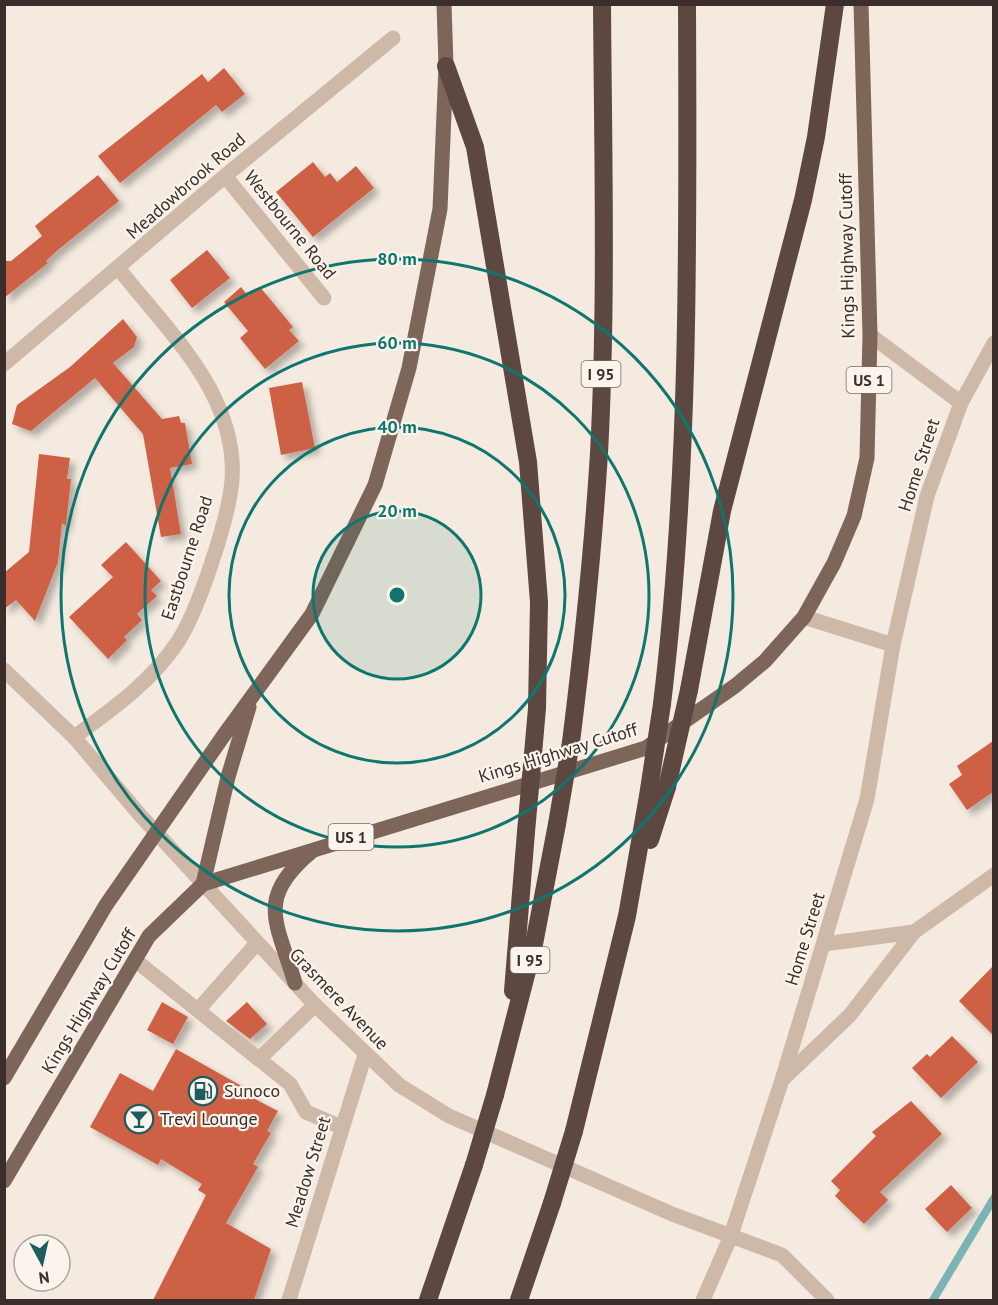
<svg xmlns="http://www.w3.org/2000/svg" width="998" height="1305" font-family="'PT Sans',sans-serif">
<defs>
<filter id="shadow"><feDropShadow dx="5.5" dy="5.5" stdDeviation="3" flood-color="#0004"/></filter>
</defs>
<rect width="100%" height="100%" fill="#f4eadf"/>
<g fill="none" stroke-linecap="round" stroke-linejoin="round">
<path stroke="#7cb3b4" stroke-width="8" d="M933 1300 994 1198"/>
</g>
<g fill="#cd6144" filter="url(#shadow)">
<path d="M224 68 245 94 222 112 216 105 120 183 98 156 202 74 208 82Z"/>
<path d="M313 162 325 177 330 173 337 182 356 166 374 188 313 237 276 192Z"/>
<path d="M98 175 119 201 59 249 46 261 48 263 4 298V261H11L42 236 35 226Z"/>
<path d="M207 250 230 278 192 308 170 280Z"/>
<path d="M241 287 248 296 260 287 293 327 289 330 299 341 265 369 240 338 248 331 224 302Z"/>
<path d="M123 319 137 337 134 347 113 363 162 419 179 416 181 423H185L192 464 170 468 181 534 161 537 143 434 95 378 31 431 12 424 17 405 70 367Z"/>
<path d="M302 382 315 448 281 455 269 388Z"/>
<path d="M39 454 70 458 67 479H71L66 526 62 523 58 562 35 621 16 600 4 609V573L29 552Z"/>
<path d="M126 542 161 581 151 590 157 596 137 614 142 620 124 637 127 640 108 659 69 617 113 577 101 565Z"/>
<path d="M993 741V792L967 810 949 784 962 775 957 766Z"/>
<path d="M993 966V1035L959 1001Z"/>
<path d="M162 1002 188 1017 173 1044 147 1030Z"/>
<path d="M247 1002 267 1024 250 1039 226 1021Z"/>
<path d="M952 1036 978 1062 941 1098 912 1068 927 1054 930 1057Z"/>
<path d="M176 1049 254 1093 251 1097 278 1111 267 1131 271 1133 253 1164 258 1167 226 1223 271 1249 254 1300H153L206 1195 198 1190 202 1184 161 1159 158 1165 90 1127 120 1073 153 1091Z"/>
<path d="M911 1101 942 1134 880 1192 888 1200 864 1224 835 1196 840 1190 831 1181 876 1136 872 1132Z"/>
<path d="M951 1185 972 1208 947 1232 925 1209Z"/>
</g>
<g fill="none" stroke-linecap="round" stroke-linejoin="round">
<g stroke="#ceb9a9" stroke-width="15">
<path d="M225 176 324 298"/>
<path d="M870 335 961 403"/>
<path d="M4 364 225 176 393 38"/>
<path d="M804 617 893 645"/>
<path d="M4 670 74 737 140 815 315 1005 399 1085 449 1116 672 1214 782 1255 827 1300"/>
<path d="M74 737C111 710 151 682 177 643 198 612 229 518 232 480 234 453 227 425 216 401 195 354 150 309 119 269"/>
<path d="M824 944 914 932"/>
<path d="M135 960 290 1084 306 1112 341 1127"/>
<path d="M198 1010 257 943"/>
<path d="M259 1059 315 1005"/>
<path d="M784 1078 850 1015 914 932 994 875"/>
<path d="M289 1300 365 1055"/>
<path d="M703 1300 730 1238 782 1080 867 799 893 645 927 496 961 403 994 343"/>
</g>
<g stroke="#7d655a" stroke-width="15">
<path d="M203 884 228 777 249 707"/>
<path d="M295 983C277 922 255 899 311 852"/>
<path d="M4 1078 106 905 224 735 312 614 375 485 409 368 440 209 446 66 444 4"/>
<path d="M4 1181 149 936 203 884 646 748 735 686 765 661 804 617 834 563 854 516 867 458 870 335 861 4"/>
</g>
<g stroke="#5c4840" stroke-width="18">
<path d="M446 66 475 147 528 462 539 602 537 708 533 754"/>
<path d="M689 690 722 511 803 200 816 137 835 4"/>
<path d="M662 704C690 472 688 238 687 4"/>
<path d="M571 742C583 646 593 550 599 453 607 304 603 154 602 4"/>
<path d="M650 840 667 787"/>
<path d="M513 991 526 832"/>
<path d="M495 1095 534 944 557 824"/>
<path d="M574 1131 627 916 648 796"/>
<path d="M428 1300 474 1165"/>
<path d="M519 1300 552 1203"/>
</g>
<g stroke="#5c4840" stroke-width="18">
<path d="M667 787 689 690"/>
<path d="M648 796 662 704"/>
<path d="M557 824 571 742"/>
<path d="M526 832 533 754"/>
<path d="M474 1165 495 1095"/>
<path d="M552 1203 574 1131"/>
</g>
</g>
<circle cx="397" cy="595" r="84" fill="#0f766e" fill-opacity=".12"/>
<g fill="none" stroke="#0f766e" stroke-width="3">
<circle cx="397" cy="595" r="84"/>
<circle cx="397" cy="595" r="168"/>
<circle cx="397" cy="595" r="252"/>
<circle cx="397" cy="595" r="336"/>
</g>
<defs>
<g id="fuel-ring" transform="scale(1.5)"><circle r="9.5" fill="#fbf4ec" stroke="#1c5d5f" stroke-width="1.5"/><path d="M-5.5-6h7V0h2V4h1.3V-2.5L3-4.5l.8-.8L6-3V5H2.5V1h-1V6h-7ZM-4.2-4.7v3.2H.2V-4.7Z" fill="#1c5d5f"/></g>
<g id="bar-ring" transform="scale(1.5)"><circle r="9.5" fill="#fbf4ec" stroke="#1c5d5f" stroke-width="1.5"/><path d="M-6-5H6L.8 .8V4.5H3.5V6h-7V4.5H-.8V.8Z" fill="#1c5d5f"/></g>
</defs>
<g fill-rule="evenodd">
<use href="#fuel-ring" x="203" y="1091"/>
<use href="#bar-ring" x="139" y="1119"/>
</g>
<g text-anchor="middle" stroke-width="4.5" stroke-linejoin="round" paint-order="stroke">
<g fill="#fbf4ec" stroke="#756964" stroke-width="1.5">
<rect x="581.5" y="361" width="39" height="26" rx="4.5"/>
<rect x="846.5" y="367" width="45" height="26" rx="4.5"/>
<rect x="328.5" y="824" width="45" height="26" rx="4.5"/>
<rect x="510.5" y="947" width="39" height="26" rx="4.5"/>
</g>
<g font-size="16" font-weight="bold" fill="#3b2e2a">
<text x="601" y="380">I 95</text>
<text x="869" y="386">US 1</text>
<text x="351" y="843">US 1</text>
<text x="530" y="966">I 95</text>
</g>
<g font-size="18" fill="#3b2e2a" stroke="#fbf4ec">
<text transform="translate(186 186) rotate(-41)" y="6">Meadowbrook Road</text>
<text transform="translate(290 225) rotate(51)" y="6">Westbourne Road</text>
<text transform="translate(847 256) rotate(-91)" y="6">Kings Highway Cutoff</text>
<text transform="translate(919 465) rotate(-72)" y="6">Home Street</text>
<text transform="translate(187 558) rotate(-72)" y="6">Eastbourne Road</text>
<text transform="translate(558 753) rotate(-17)" y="6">Kings Highway Cutoff</text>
<text transform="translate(805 939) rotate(-73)" y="6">Home Street</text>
<text transform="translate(339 999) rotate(46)" y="6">Grasmere Avenue</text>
<text transform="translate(89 1001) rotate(-59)" y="6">Kings Highway Cutoff</text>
<text transform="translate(308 1172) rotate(-73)" y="6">Meadow Street</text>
</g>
<g font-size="18" fill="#3b2e2a" stroke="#fbf4ec" text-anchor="start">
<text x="224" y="1097">Sunoco</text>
<text x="160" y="1125">Trevi Lounge</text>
</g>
</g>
<circle cx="397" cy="595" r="9" fill="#0f766e" stroke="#fbf4ec" stroke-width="3"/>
<g font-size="18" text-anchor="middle" font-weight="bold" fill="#0f766e" stroke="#fbf4ec" stroke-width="4.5" stroke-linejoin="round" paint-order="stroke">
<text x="397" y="265">80 m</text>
<text x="397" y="349">60 m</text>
<text x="397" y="433">40 m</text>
<text x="397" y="517">20 m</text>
</g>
<rect width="998" height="1305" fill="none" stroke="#3b2e2a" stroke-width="12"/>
<g transform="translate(42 1263) rotate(172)"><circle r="28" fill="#fbf4ec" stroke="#aea59e" stroke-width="1.5"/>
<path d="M0-4.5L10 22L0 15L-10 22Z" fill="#1c5d5f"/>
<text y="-9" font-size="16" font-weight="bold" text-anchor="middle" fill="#3b2e2a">N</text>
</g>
</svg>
